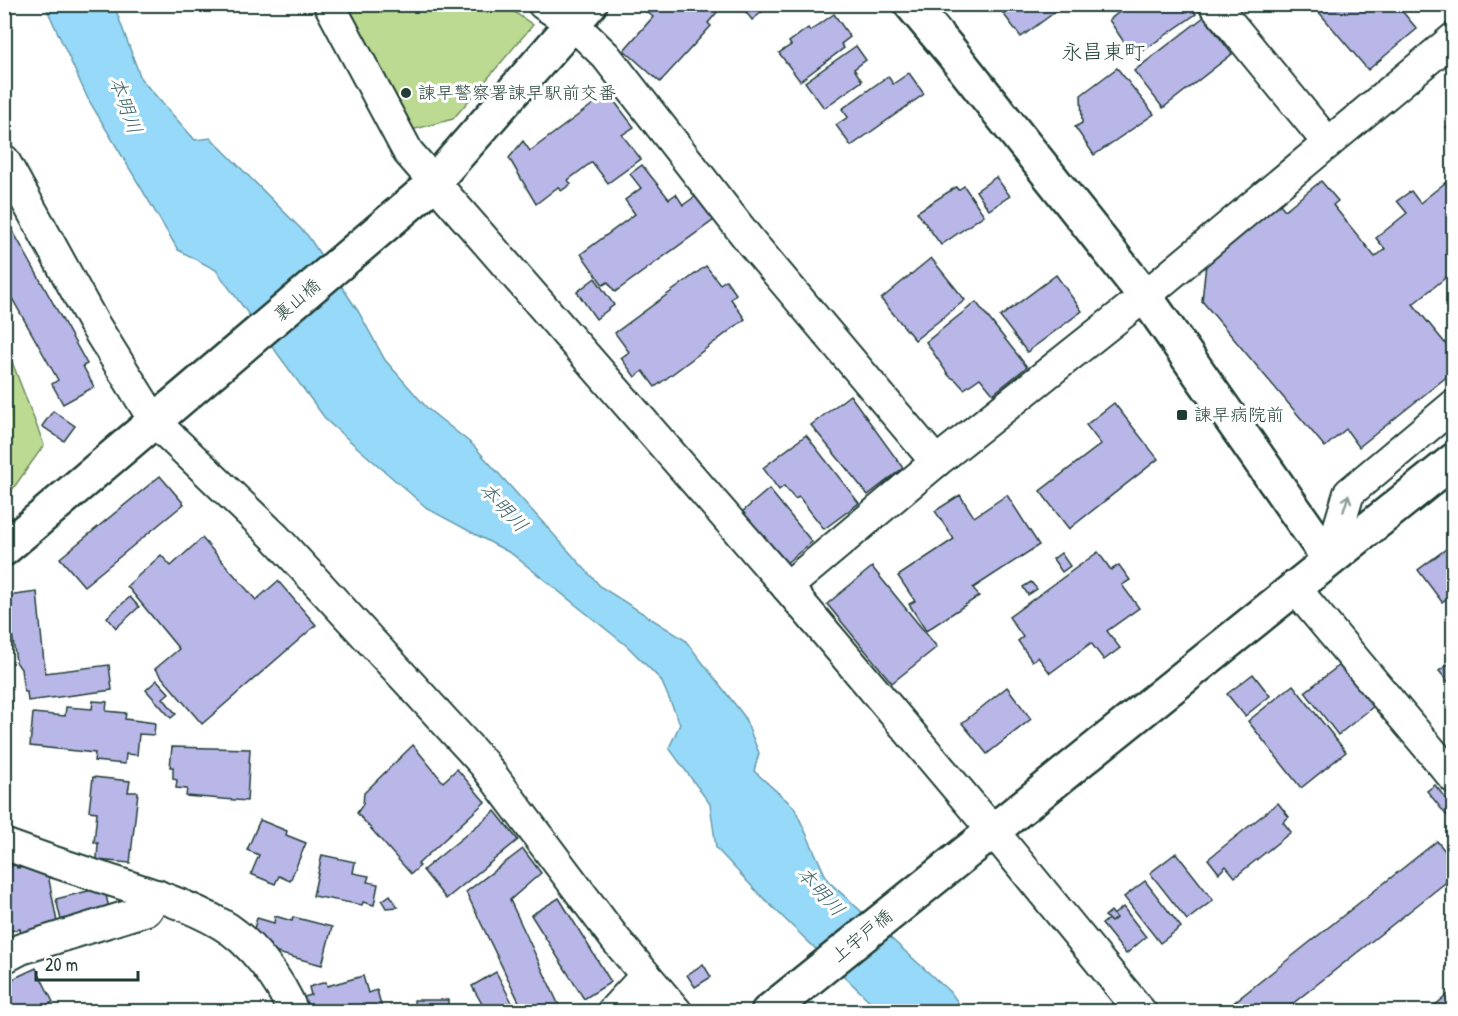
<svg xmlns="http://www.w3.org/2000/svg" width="1458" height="1016" font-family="'Patrick Hand','Klee One',sans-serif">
<rect width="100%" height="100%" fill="#fff"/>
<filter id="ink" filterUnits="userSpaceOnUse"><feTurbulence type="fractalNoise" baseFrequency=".0167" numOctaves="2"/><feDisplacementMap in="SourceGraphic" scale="12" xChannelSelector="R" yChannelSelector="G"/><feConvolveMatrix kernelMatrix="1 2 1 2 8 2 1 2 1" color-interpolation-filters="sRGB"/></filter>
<g filter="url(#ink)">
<g fill="#bdda92" stroke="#6e8c63" stroke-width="1.5">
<path d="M333 5H504L533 25 453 119 408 131Z"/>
<path d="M4 341 44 445 5 500H4Z"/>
</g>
<path fill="#97d9f9" stroke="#679baa" stroke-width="1.5" d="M45 5H114L141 79 195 140 211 138 308 236 358 311 385 360 428 409 473 445 601 587 685 640 744 716 759 753 754 771 794 807 828 881 952 994 964 1011H880L759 894 716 848 710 804 669 748 680 724 661 680 627 646 512 554 428 509 327 421 216 270 178 250 88 99Z"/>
<g fill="#b9b6e8" stroke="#1f3d34" stroke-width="1.5">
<path d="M652 4H724L708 23 711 26 660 82 624 50 653 17 646 11Z"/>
<path d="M740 4H772L752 20Z"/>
<path d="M996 4H1066L1021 37Z"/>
<path d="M1130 4H1136L1139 8 1144 4H1189L1196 14 1134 57 1109 20Z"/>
<path d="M1312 4H1396L1417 29 1368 70Z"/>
<path d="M834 14 850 37 841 44 844 48 800 81 779 53 791 45 789 42 808 28 810 31Z"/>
<path d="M1204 17 1232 54 1163 108 1134 71Z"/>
<path d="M856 46 866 60 854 69 862 81 824 108 805 82Z"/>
<path d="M1117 68 1154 114 1094 155 1075 127 1082 123 1081 95Z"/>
<path d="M909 73 924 94 851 146 836 125 848 117 842 109 888 76 893 84Z"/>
<path d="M608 93 634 127 622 135 641 159 608 183 592 162 568 180 571 184 561 191 558 187 536 204 509 158 523 141 530 151Z"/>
<path d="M1454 122V137L1446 127Z"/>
<path d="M642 165 669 199 676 194 683 205 696 196 714 220 615 292 608 282 603 285 581 254 635 214 625 200 641 188 630 174Z"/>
<path d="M996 177 1010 196 989 210 976 191Z"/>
<path d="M1451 178 1454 182V249L1446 254 1454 263V271L1413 304 1454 354V371L1359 447 1346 429 1325 447 1202 301 1206 264 1280 204 1285 210 1321 181 1338 201 1333 205 1375 257 1385 249 1376 238 1407 213 1397 201 1411 191 1420 203Z"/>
<path d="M964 186 984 215 941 245 917 212 956 187 958 190Z"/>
<path d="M4 215 87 364 83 366 94 387 63 404 52 384 58 380 4 284Z"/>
<path d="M931 258 965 300 915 340 881 299Z"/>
<path d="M706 266 720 284 726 280 736 294 731 299 745 319 655 387 643 371 635 377 621 358 629 352 615 333Z"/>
<path d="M1056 275 1082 311 1027 352 1000 317Z"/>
<path d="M595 278 614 305 596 319 577 292Z"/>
<path d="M976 302 1027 367 993 394 980 378 964 389 956 380 949 376 926 342Z"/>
<path d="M850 395 903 468 868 495 811 425Z"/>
<path d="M1114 403 1158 459 1069 529 1040 491 1101 444 1086 425Z"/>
<path d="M53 411 75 426 64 441 42 426Z"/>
<path d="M806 435 859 503 824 529 799 497 795 499 784 486 779 490 763 468Z"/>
<path d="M160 476 184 504 84 586 60 558Z"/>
<path d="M769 489 812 542 785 564 742 512Z"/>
<path d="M960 495 974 517 1007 495 1039 545 973 588 979 596 926 631 909 604 915 601 898 576 954 539 935 511Z"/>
<path d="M202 538 256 600 278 581 316 625 202 724 155 669 179 649 127 586 161 555 171 566Z"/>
<path d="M1454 543V593L1442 602 1418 570Z"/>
<path d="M1098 552 1111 570 1119 565 1130 580 1122 585 1139 608 1107 631 1120 648 1104 660 1091 643 1050 673 1038 657 1032 661 1018 641 1023 637 1009 617Z"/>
<path d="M1061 553 1070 566 1062 572 1053 559Z"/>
<path d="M872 567 937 647 892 683 827 604Z"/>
<path d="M1031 582 1037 589 1028 595 1023 587Z"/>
<path d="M37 592 45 673 109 665 112 690 28 701 27 692H24L21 669 16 662 7 596Z"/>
<path d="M130 597 139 607 116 628 107 617Z"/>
<path d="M1454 597V607L1452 608 1447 602Z"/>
<path d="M1454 660V689L1439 671Z"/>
<path d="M1341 664 1374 706 1338 735 1305 692Z"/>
<path d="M1253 674 1270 696 1245 716 1227 694Z"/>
<path d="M157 680 169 693 163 698 176 714 171 718 146 690Z"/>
<path d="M1293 685 1346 752 1301 788 1248 721Z"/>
<path d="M1007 687 1031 719 987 754 962 723Z"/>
<path d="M93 701 107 702 106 711 126 713 125 719 155 723 154 735 139 734 137 755 126 754 125 764 94 761 95 753 30 746 33 713 65 716 66 707 92 709Z"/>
<path d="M413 745 443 782 457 769 485 802 418 864 420 866 411 874 357 813 363 804 364 793Z"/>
<path d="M172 747 250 749 247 801 186 796 187 789 176 788 177 780 173 779V767H170Z"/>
<path d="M93 777 130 781 128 792H138L130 863 97 860 98 843H94L97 812 89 811Z"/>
<path d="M1435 785 1454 809 1447 816 1427 791Z"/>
<path d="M1278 803 1289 817 1283 822 1291 832 1235 877 1226 866 1219 873 1208 859Z"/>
<path d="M495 811 518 840 446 899 423 870Z"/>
<path d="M260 820 287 831 286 835 306 843 290 881 279 876 275 884 251 874 259 855 247 850Z"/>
<path d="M1437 841 1454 862V876L1282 1012H1222Z"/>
<path d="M523 849 541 873 510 900 562 1012H524L466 892Z"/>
<path d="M1176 853 1213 900 1187 920 1150 873Z"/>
<path d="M322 855 355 862 353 873 369 876 367 882 378 884 374 905 363 902 362 905 313 896Z"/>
<path d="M16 865 17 868 31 867 32 871 47 869 57 922 21 936 20 929 4 932V868Z"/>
<path d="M1145 881 1181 927 1160 943 1124 897Z"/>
<path d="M104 887 109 908 61 920 56 899Z"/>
<path d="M390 895 398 907 386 908 382 901Z"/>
<path d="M559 898 611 982 584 999 531 915Z"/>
<path d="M1123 907 1146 937 1126 954 1102 924Z"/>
<path d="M1111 911 1116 918 1111 922 1105 916Z"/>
<path d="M275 916 292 921 293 917 332 927 322 965 270 951 271 945 255 941 252 936 257 918 274 923Z"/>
<path d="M703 964 711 977 695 987 687 975Z"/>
<path d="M36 968 53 1002 33 1012H10L4 999V983Z"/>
<path d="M496 972 517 1012H470L482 1004 472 986Z"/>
<path d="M363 976 368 993 377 990 383 1012H305L301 998 311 995 309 987 326 982 327 986Z"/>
<path d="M1454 990V1012H1426Z"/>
<path d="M414 1000H448V1012H415Z"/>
</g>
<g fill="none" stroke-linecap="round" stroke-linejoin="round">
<g stroke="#1f3d34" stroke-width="34">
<g id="street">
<path d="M329 4 408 152 787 587 993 831 1141 1012"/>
<path d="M543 4 573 24 606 56 750 241 936 462"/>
<path d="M1214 4 1328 143"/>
<path d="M4 160 93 322 155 422 275 537 483 763 616 940 677 1012"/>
<path d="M1329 559 1349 493 1454 405"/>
<path d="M787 587 936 462 1145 296 1454 38"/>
<path d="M1294 587 1454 778"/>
<path d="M4 844C36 856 68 867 100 877 140 890 185 903 221 924 250 940 281 981 293 1012"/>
<path d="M4 958 21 949 147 910 157 895"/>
<path d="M612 1012 636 986 662 1009"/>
</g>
</g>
<g stroke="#1f3d34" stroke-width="38">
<g id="secondary">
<path d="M911 4 952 53 1145 296 1329 559"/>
<path d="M4 549 418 197 433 183 590 4"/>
<path d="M768 1012 1454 460"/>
</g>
</g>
<use href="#street" stroke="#fff" stroke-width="30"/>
<use href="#secondary" stroke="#fff" stroke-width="33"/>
</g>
<defs><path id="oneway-shaft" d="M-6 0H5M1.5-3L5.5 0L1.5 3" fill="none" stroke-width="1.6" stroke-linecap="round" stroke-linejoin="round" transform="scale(1.5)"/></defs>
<use stroke="#8f9e9a" href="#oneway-shaft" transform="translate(1346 503) rotate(-73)"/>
</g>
<g fill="#1f3d34" stroke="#fff" stroke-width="2">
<circle cx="406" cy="93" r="6"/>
<rect x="1176" y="409" width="12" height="12" rx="3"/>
</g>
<g text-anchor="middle" stroke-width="6" stroke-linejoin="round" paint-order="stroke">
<g font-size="18" fill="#1f3d34" stroke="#fff" text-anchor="start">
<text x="418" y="99">諫早警察署諫早駅前交番</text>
<text x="1194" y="421">諫早病院前</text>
</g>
<g font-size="18" fill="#1f3d34" stroke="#fff">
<text transform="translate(297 300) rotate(-40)" y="6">裏山橋</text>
<text transform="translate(862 936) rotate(-39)" y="6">上宇戸橋</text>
</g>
<g font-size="20" font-style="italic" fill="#3d6465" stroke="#fff">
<text transform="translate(126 105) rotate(70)" y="7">本明川</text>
<text transform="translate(504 507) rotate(47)" y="7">本明川</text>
<text transform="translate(821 891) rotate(48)" y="7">本明川</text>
</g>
<g font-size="21" fill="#1f3d34" stroke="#fff">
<text x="1103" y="59">永昌東町</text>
</g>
</g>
<rect width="1458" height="1016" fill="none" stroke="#fff" stroke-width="24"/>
<rect x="12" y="12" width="1434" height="992" fill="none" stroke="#1f3d34" stroke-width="2" filter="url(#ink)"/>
<path d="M36 971v9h102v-9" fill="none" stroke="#1f3d34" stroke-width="3"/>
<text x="45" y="971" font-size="18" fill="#1f3d34" stroke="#ffffff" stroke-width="4.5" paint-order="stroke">20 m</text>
</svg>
